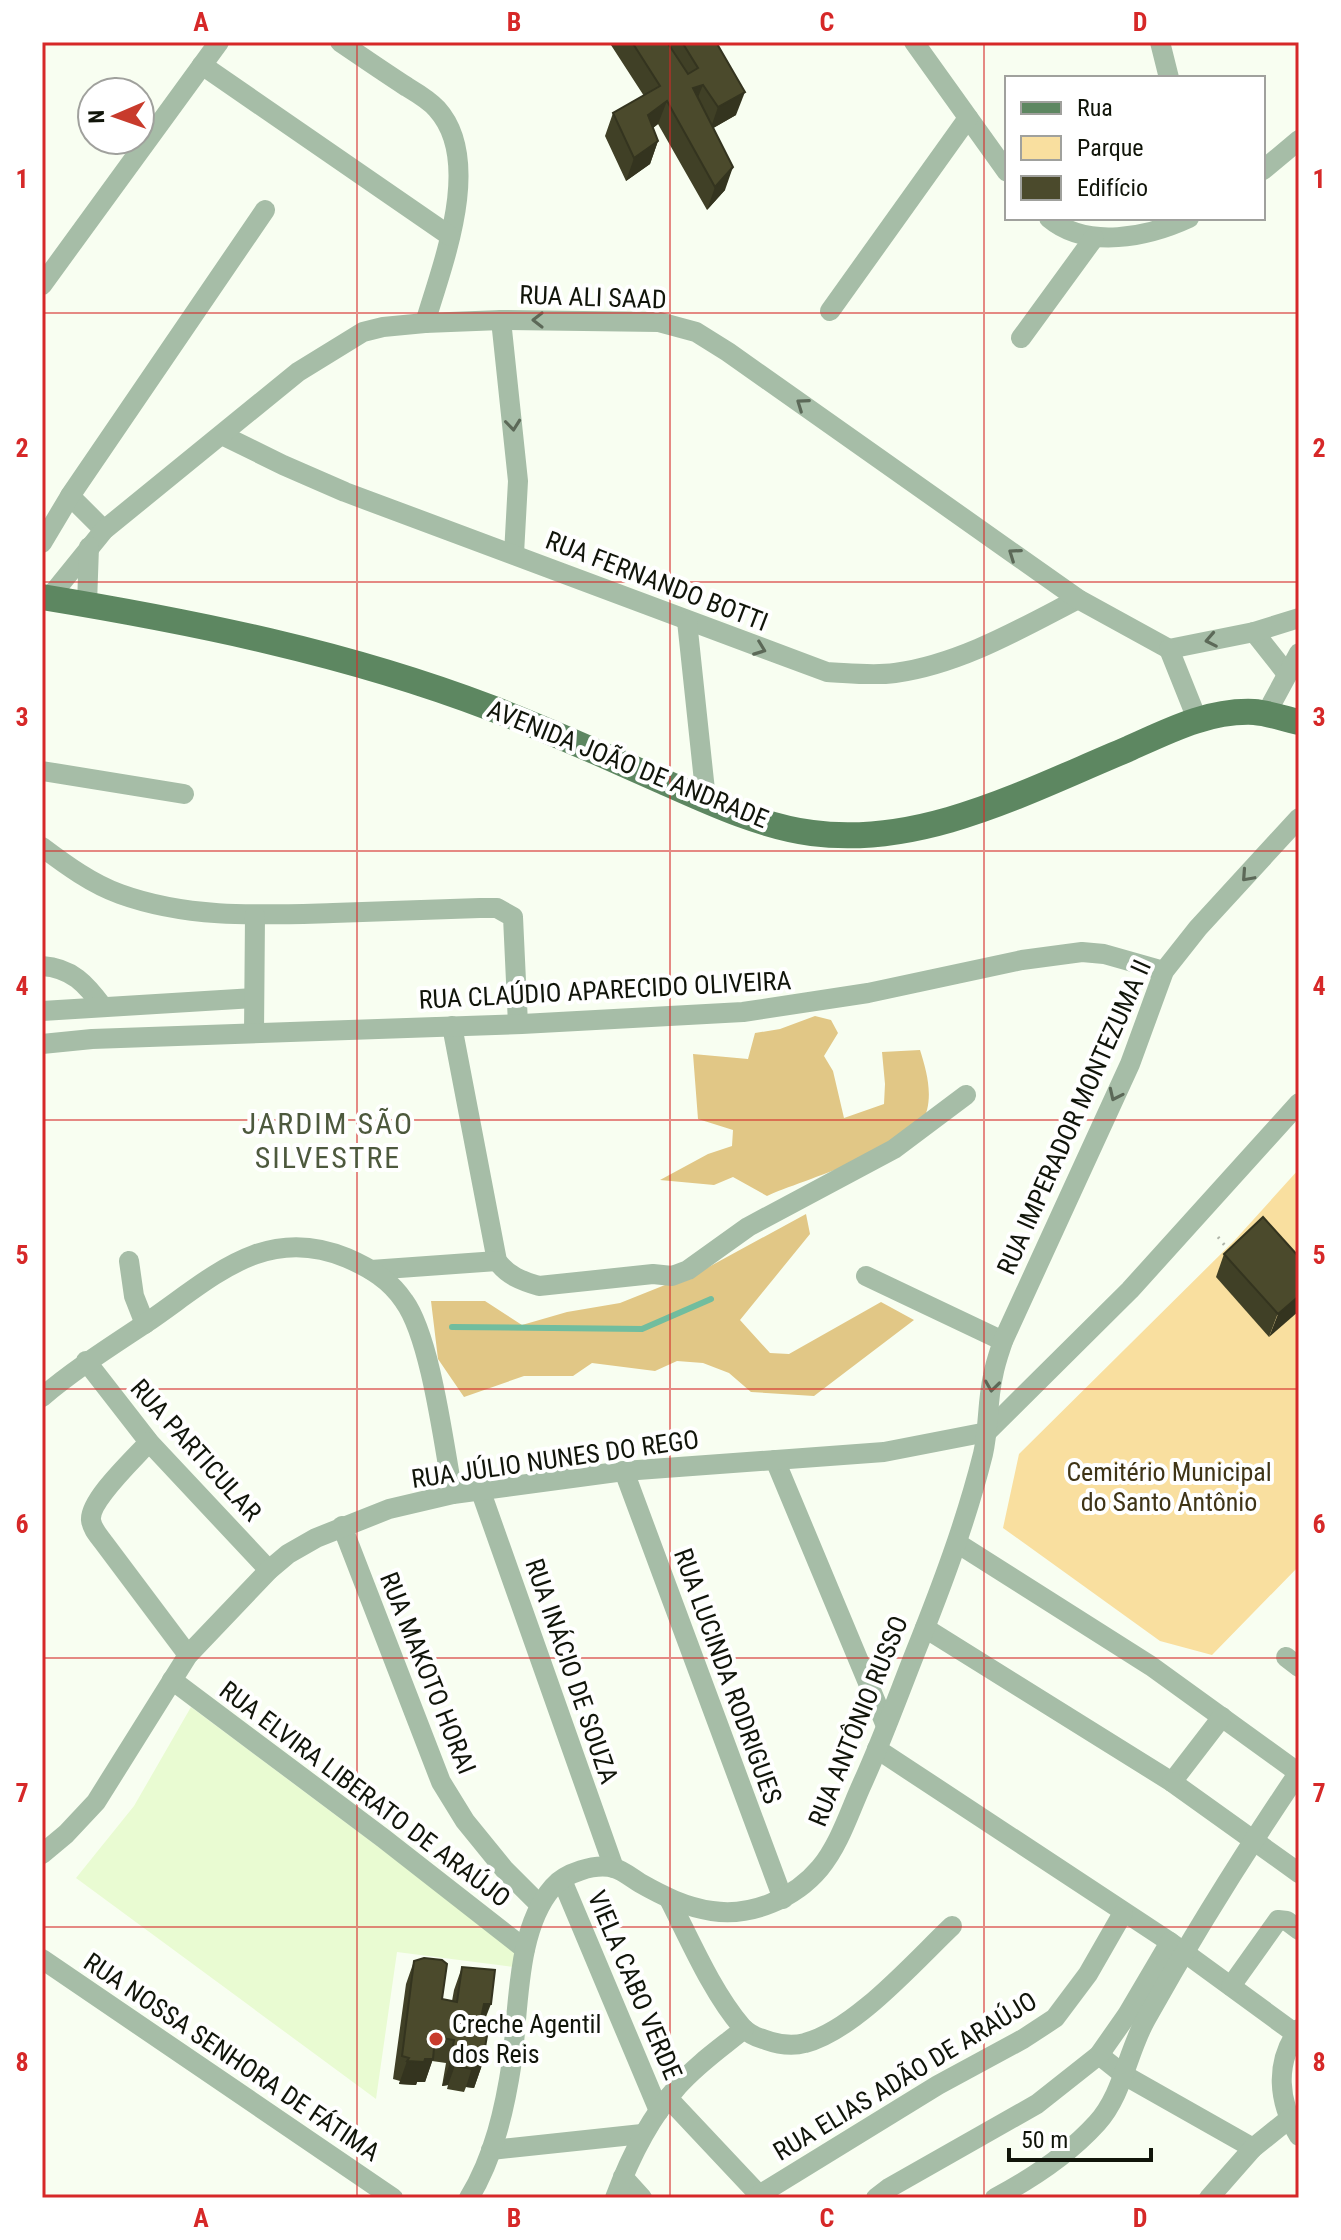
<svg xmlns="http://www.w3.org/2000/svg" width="1341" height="2240" font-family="'Roboto Condensed',sans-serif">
<rect width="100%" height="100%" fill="#f8fef1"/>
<path fill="#e9fbd2" d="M191 1707 519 1952 514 1967 397 1952 376 2099 76 1878 134 1806Z"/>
<path fill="#f9df9f" d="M1299 1169V1566L1212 1655 1160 1641 1003 1528 1019 1454 1234 1241Z"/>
<g fill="#e1c786">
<path d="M815 1016 831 1020 838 1033 824 1056 833 1071 844 1118 884 1104 885 1084 882 1052 920 1050C926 1069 932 1090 927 1110 918 1148 801 1180 767 1196L733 1177 714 1185 660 1180 708 1154 732 1146 733 1130 698 1119 693 1054 748 1059 755 1033 780 1029Z"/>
<path d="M806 1214 810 1234 740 1320 770 1353 789 1354 881 1302 914 1320 814 1396 751 1392 729 1373 703 1363 677 1361 655 1371 592 1363 573 1376H524L464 1397 438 1359 431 1301H485L522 1325 567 1312 620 1303 705 1269Z"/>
</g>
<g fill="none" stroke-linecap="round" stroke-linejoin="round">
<path stroke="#71bd9e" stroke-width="6" d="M452 1327 642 1329 711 1299"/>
<path stroke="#b0b5a9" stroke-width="3" stroke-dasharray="2 6" stroke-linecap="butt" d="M1218 1237 1230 1252"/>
<g stroke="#a6bda7" stroke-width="20">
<path d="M340 42C362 57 384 72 407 87 417 93 429 100 437 109 484 161 442 265 425 323"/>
<path d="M914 42 1007 172"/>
<path d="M1160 42 1169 78"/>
<path d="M202 65 450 236"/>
<path d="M1263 170 1299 140"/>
<path d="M1049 218C1087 250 1148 237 1189 218"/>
<path d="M42 285 219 42"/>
<path d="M830 311 968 118"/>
<path d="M501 320 518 481 514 554"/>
<path d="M1021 338 1094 238"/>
<path d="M224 436 283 465 345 492 827 672C849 673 872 676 895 673 960 664 1020 629 1078 599"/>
<path d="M70 496 104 530"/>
<path d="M42 543 70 496 265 210"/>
<path d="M49 598 104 530 298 372 363 332 383 327 425 323 501 320 659 322 696 332 728 352 1078 599 1169 649"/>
<path d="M87 604 89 547"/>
<path d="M687 621 706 800"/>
<path d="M1254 632 1287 674"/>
<path d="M1169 649 1254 632 1299 618"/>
<path d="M1169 649 1197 719"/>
<path d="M1266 714 1299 653"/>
<path d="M42 771 184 794"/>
<path d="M42 847C66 865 92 884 120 894 189 919 261 915 333 913 382 911 431 910 480 908H497L513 917 518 1024"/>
<path d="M42 966C72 968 86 984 103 1007"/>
<path d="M42 1011 254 998"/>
<path d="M452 1026 497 1261C508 1276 522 1281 539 1286L653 1274 672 1276 688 1270 748 1227 894 1149 966 1095"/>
<path d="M254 1033 255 916"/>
<path d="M42 1044 92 1039 522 1024 743 1012 868 993 1022 960 1082 952 1104 954 1164 971"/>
<path d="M129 1261 134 1296 145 1324"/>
<path d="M371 1270 497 1261"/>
<path d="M866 1276 1003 1341"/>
<path d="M86 1361 149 1442 269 1570"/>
<path d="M42 1397C75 1369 110 1347 146 1323 211 1279 264 1223 347 1258 370 1268 390 1280 404 1301 431 1338 444 1447 453 1494"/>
<path d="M987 1432 1130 1290 1299 1103"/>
<path d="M149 1442C136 1457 89 1500 91 1520 92 1529 99 1536 104 1543L188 1655"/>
<path d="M775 1460 886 1726"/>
<path d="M624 1471 783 1899"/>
<path d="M481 1492 614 1868"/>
<path d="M342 1526 441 1782 465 1821 504 1869 540 1905"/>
<path d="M957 1543 1151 1666 1299 1773"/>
<path d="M925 1628 1172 1782 1222 1717"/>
<path d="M1286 1657 1299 1667"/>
<path d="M172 1680 383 1838 525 1949"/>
<path d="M877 1749 1170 1942 1296 2034"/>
<path d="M1172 1782 1299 1873"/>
<path d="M42 1854 66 1834 96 1802 188 1655 269 1570 288 1554 316 1538 389 1509 453 1494 624 1471 884 1452 987 1432"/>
<path d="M562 1880 659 2111"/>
<path d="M669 1899C690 1940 712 1992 742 2027 747 2032 755 2037 763 2039 776 2044 791 2047 805 2043 855 2030 914 1962 952 1926"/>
<path d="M42 1959 393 2198"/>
<path d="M1231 1986 1278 1920 1287 1921 1299 1930"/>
<path d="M1299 2029C1274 2063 1278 2102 1299 2136"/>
<path d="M1099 2055 1124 2075 1253 2148"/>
<path d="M668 2098 762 2198"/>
<path d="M491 2150 642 2134"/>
<path d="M623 2177 642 2198"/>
<path d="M759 2195 938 2085 1023 2039 1055 2018 1088 1974 1123 1913"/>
<path d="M469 2198C494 2157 505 2108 512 2061 519 2009 516 1929 553 1887 565 1873 595 1863 614 1868 622 1870 632 1878 640 1883 663 1896 685 1907 712 1911 752 1917 795 1898 820 1868 840 1844 850 1810 863 1782 882 1740 898 1696 915 1653 941 1588 966 1522 983 1454 989 1428 987 1402 993 1376 995 1364 999 1353 1003 1341L1130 1064 1164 971 1198 928 1299 818"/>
<path d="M615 2198C630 2157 649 2119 678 2086 697 2064 722 2047 744 2029"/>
<path d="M876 2198 889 2188 1037 2104 1099 2055 1127 2015 1170 1942"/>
<path d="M995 2198C1033 2178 1068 2155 1097 2123 1123 2094 1127 2053 1146 2019 1193 1935 1245 1852 1299 1772"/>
<path d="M1209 2198 1253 2148 1289 2119"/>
</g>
<path stroke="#5d8761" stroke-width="26" d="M42 597C194 622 347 653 491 708 549 730 605 756 662 781 709 802 760 826 812 833 922 848 1029 790 1128 749 1168 731 1208 710 1254 712 1269 713 1284 719 1299 722"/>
</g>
<g fill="#404026">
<path d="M609 42H716L736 115 713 128 725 190 707 210 658 124 653 128 658 141 650 164 626 181 605 136 613 113 644 96Z"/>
<path d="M1224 1254 1299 1257 1269 1337 1216 1277Z"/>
<path d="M414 1961 442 1999 452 2001 454 1990 462 1967 482 2027H479L482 2065 474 2088 466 2087 464 2092 447 2089 448 2085 442 2086 446 2063 432 2061 425 2082H417L416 2085 399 2084 400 2081 393 2079 406 1984Z"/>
</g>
<g fill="#34341f">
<path d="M703 85 694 107 693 88Z"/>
<path d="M745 92 736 115 710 130 718 107Z"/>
<path d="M667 101 658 124 640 138 648 115Z"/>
<path d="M658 141 650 164 626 181 634 158Z"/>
<path d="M733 167 725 190 707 210 715 187Z"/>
<path d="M1299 1296V1311L1269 1337 1278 1314Z"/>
<path d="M484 2004H491L482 2027H476Z"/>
<path d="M425 2059H433L425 2082H417L416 2085 399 2084 407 2061Z"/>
<path d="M450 2063H456L448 2085 442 2086Z"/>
<path d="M473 2064 482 2065 474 2088 466 2087Z"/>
</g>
<g fill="#4b4a2c" stroke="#34341f" stroke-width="2">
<path d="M632 42H667L688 74 698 68 682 42H716L745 92 718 107 703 85 693 88 733 167 715 187 667 101 648 115 658 141 634 158 613 113 660 86Z"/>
<path d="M1263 1217 1299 1257V1296L1278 1314 1224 1254Z"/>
<path d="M424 1958 442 1960 447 1964 442 1999 457 2002 462 1967 495 1970 491 2004H484L479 2028 488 2030 482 2065 473 2064 472 2069 456 2066V2063H450L454 2040 435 2037 433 2059H425L424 2062 407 2061 409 2058 402 2056 414 1961Z"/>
</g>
<defs><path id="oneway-chevron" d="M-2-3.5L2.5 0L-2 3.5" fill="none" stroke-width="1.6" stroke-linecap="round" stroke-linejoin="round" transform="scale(2)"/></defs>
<g stroke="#5c6958">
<use href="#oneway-chevron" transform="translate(538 320) rotate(180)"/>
<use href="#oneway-chevron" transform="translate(802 404) rotate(-145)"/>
<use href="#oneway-chevron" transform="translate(513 425) rotate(84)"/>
<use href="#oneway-chevron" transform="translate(1014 554) rotate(-145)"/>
<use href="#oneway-chevron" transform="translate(1211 640) rotate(169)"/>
<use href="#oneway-chevron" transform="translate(760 649) rotate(21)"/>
<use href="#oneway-chevron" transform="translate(1247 876) rotate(132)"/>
<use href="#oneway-chevron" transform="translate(1115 1095) rotate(115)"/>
<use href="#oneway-chevron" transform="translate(992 1386) rotate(98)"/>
</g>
<path fill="none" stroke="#d62828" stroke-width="2" stroke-opacity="0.55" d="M357 42V2198M670 42V2198M984 42V2198M42 313H1299M42 582H1299M42 851H1299M42 1120H1299M42 1389H1299M42 1658H1299M42 1927H1299"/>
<circle fill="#c83b2c" stroke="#fff" stroke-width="3" cx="436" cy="2039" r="8"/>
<g text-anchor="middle" stroke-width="8" stroke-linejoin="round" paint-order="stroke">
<g font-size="26" fill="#11150a" stroke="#fff">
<text transform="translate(593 297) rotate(2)" y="9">RUA ALI SAAD</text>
<text transform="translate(657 581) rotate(21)" y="9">RUA FERNANDO BOTTI</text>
<text transform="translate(628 764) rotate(22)" y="9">AVENIDA JOÃO DE ANDRADE</text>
<text transform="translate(605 990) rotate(-3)" y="9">RUA CLAÚDIO APARECIDO OLIVEIRA</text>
<text transform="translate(1074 1117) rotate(-66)" y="9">RUA IMPERADOR MONTEZUMA II</text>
<text transform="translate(196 1450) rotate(48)" y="9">RUA PARTICULAR</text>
<text transform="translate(555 1459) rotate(-8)" y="9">RUA JÚLIO NUNES DO REGO</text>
<text transform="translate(572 1671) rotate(71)" y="9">RUA INÁCIO DE SOUZA</text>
<text transform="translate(428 1673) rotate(68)" y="9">RUA MAKOTO HORAI</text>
<text transform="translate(728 1676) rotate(70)" y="9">RUA LUCINDA RODRIGUES</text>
<text transform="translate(858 1721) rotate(-68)" y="9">RUA ANTÔNIO RUSSO</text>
<text transform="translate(365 1794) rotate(37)" y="9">RUA ELVIRA LIBERATO DE ARAÚJO</text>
<text transform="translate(635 1985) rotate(67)" y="9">VIELA CABO VERDE</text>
<text transform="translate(232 2057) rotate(34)" y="9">RUA NOSSA SENHORA DE FÁTIMA</text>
<text transform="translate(905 2076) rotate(-31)" y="9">RUA ELIAS ADÃO DE ARAÚJO</text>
</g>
<g font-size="26" fill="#3f3416" stroke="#fff">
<text x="1169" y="1481">Cemitério Municipal<tspan x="1169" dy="30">do Santo Antônio</tspan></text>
</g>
<g font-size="26" fill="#11150a" stroke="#fff" text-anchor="start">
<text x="452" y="2033">Creche Agentil<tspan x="452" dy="30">dos Reis</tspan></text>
</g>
<g font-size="30" letter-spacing="2" fill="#4d593d" stroke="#fff">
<text x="328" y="1134">JARDIM SÃO<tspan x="328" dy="34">SILVESTRE</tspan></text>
</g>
</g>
<rect width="1341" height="2240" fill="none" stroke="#ffffff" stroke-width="88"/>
<rect x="1005" y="76" width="260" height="144" fill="#ffffff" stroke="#a0a19d" stroke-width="2"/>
<rect x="1021" y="102" width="40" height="12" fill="#5d8761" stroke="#a0a19d" stroke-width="2"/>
<text x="1077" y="116" font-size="24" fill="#11150a">Rua</text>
<rect x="1021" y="136" width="40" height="24" fill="#f9df9f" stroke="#a0a19d" stroke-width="2"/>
<text x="1077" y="156" font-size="24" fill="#11150a">Parque</text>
<rect x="1021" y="176" width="40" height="24" fill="#4b4a2c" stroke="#a0a19d" stroke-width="2"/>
<text x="1077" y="196" font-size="24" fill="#11150a">Edifício</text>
<g transform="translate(116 116) rotate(268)"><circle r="38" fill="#ffffff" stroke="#a0a19d" stroke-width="2"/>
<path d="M0-6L14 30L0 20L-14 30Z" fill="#c83b2c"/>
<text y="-12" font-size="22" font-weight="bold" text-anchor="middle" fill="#11150a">N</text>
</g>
<path d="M1009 2148v12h142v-12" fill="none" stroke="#11150a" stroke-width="4"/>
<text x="1021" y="2148" font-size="24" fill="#11150a" stroke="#ffffff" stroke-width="6" paint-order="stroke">50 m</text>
<rect x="44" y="44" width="1253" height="2152" fill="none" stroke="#d62828" stroke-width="3"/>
<g font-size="26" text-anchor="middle" font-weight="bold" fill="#d62828">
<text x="201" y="31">A</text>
<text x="514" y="31">B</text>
<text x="827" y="31">C</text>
<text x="1140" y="31">D</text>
<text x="22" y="188">1</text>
<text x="1319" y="188">1</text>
<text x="22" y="457">2</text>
<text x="1319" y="457">2</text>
<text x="22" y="726">3</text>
<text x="1319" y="726">3</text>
<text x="22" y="995">4</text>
<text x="1319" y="995">4</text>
<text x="22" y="1264">5</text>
<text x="1319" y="1264">5</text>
<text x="22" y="1533">6</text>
<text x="1319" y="1533">6</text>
<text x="22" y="1802">7</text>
<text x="1319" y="1802">7</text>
<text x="22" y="2071">8</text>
<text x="1319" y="2071">8</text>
<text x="201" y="2227">A</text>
<text x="514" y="2227">B</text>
<text x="827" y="2227">C</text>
<text x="1140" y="2227">D</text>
</g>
</svg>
